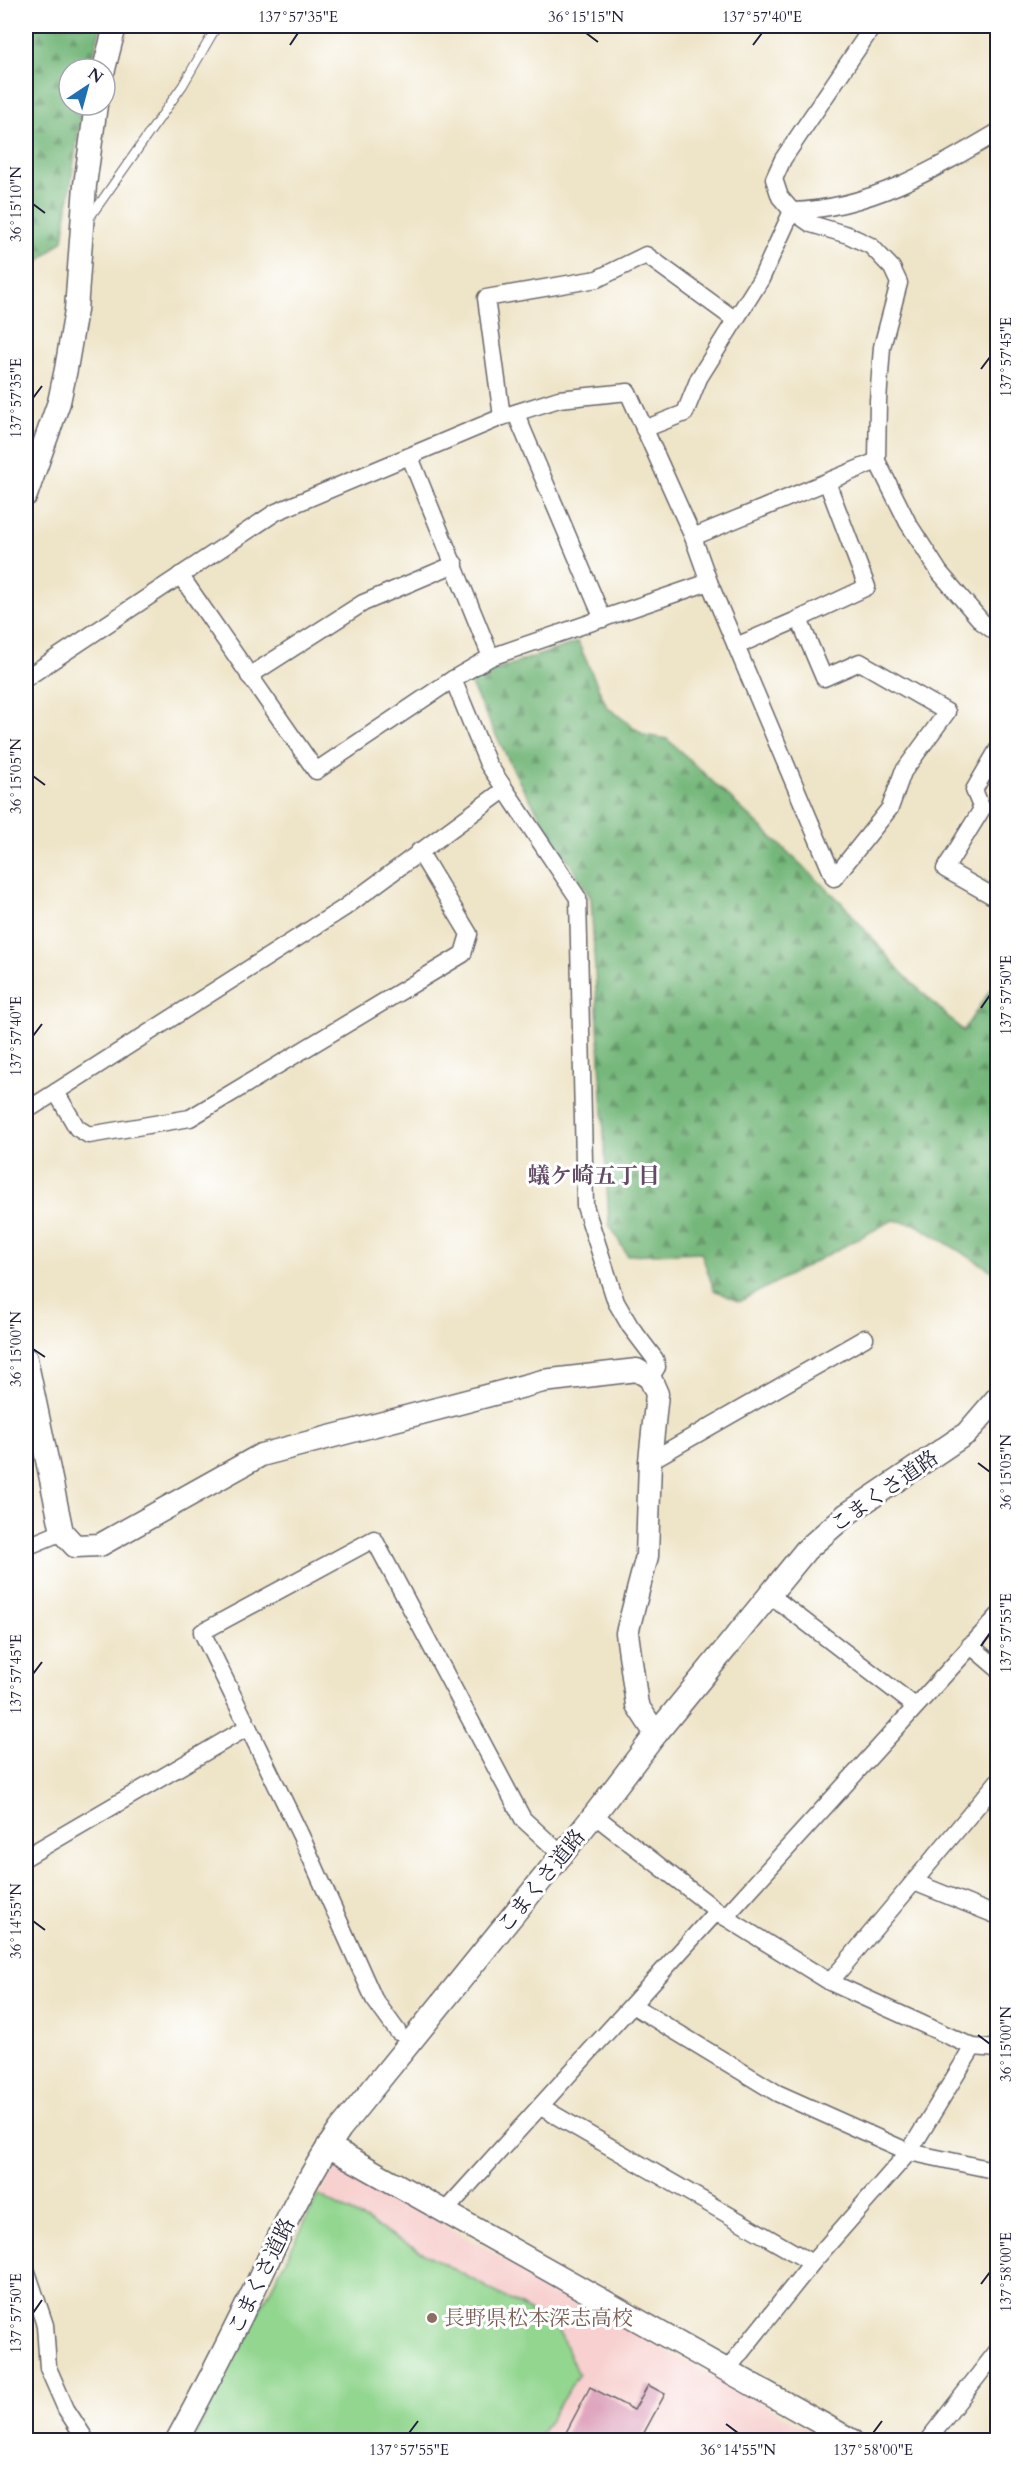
<svg xmlns="http://www.w3.org/2000/svg" width="1023" height="2466" font-family="Cardo,'Noto Serif JP',serif">
<defs>
<pattern id="forest-firs" width="22" height="20" patternUnits="userSpaceOnUse" patternTransform="scale(1.5)"><rect width="22" height="20" fill="#75b77a"/><path d="M5 1l3.5 6h-7zM16 11l3.5 6h-7z" fill="#609465"/></pattern>
</defs>
<rect width="100%" height="100%" fill="#fff"/>
<filter id="ink" filterUnits="userSpaceOnUse"><feTurbulence type="fractalNoise" baseFrequency=".0167" numOctaves="2"/><feDisplacementMap in="SourceGraphic" scale="12" xChannelSelector="R" yChannelSelector="G"/><feConvolveMatrix kernelMatrix="1 2 1 2 8 2 1 2 1" color-interpolation-filters="sRGB"/></filter>
<filter id="wash" filterUnits="userSpaceOnUse"><feTurbulence type="fractalNoise" baseFrequency=".008" numOctaves="4" result="noise"/><feDisplacementMap in="SourceGraphic" scale="24" xChannelSelector="R" yChannelSelector="G"/><feGaussianBlur stdDeviation="1.35" result="paint"/><feColorMatrix in="noise" values="0 0 0 0 0 0 0 0 0 0 0 0 0 0 0 0 0 1.4 0 .05"/><feComposite in="paint" operator="in"/></filter>
<g filter="url(#wash)">
<rect width="100%" height="100%" fill="#eee4c7"/>
<path fill="#f7d0cf" d="M343 2170 390 2195 826 2440H193L329 2177 334 2171Z"/>
<path fill="#92d68f" stroke="#5a7c65" stroke-width="1.5" d="M319 2195 557 2326 578 2375 537 2440H193Z"/>
<g fill="url(#forest-firs)" stroke="#4c6c5a" stroke-width="1.5">
<path d="M26 26H101L90 69H69V105H82L63 240 26 273Z"/>
<path d="M578 642 607 707 644 735 667 739 842 903 901 972 963 1031 997 980 998 1164 996 1167 997 1274 915 1224 893 1220 739 1302 714 1290 701 1252 627 1255 609 1224 591 898 520 783 468 679Z"/>
</g>
<g id="blocks">
<path fill="#d996b3" d="M648 2385 665 2394 640 2440H562L590 2387 634 2410Z"/>
</g>
</g>
<g filter="url(#ink)">
<use href="#blocks" fill-opacity="0" stroke="#69666c" stroke-width="1.5"/>
<g fill="none" stroke-linecap="round" stroke-linejoin="round">
<g stroke="#69666c" stroke-width="10">
<path id="lane" d="M88 220 183 85 217 26"/>
</g>
<g stroke="#69666c" stroke-width="19">
<g id="street">
<path d="M873 26 783 159 774 179 780 197 792 211 811 224 848 235 871 246 892 268 899 283 882 347 878 401 877 461 908 523 940 573 982 622 998 634"/>
<path d="M792 211C868 209 934 170 998 132"/>
<path d="M516 414 603 619"/>
<path d="M502 417 486 298 597 279 646 255 734 319"/>
<path d="M644 429 685 413 699 378 761 279 792 211"/>
<path d="M410 457 491 657"/>
<path d="M693 537 877 461"/>
<path d="M180 575 316 771 453 679 491 657 709 582"/>
<path d="M736 646 799 619"/>
<path d="M249 676 363 603 455 564"/>
<path d="M26 678 276 512 502 417 559 399 628 392 693 537 709 582 834 878 890 808 903 772 947 712 860 662 824 678 799 619 867 587 827 482"/>
<path d="M453 679 488 764 578 898 585 1206 616 1302 630 1326 655 1359 657 1367 650 1378"/>
<path d="M998 749 974 790 982 809 945 869 998 899"/>
<path d="M56 1092 77 1128 89 1135 190 1118 463 954 469 934 419 851"/>
<path d="M26 1111 344 908 504 790"/>
<path d="M650 1461 865 1338"/>
<path d="M26 1547 62 1532"/>
<path d="M769 1594 915 1706"/>
<path d="M970 1645 998 1669"/>
<path d="M594 1815 725 1917 830 1982 973 2047 998 2049"/>
<path d="M26 1857 248 1727"/>
<path d="M914 1882 998 1916"/>
<path d="M725 1917 998 1616"/>
<path d="M830 1982 998 1781"/>
<path d="M632 2005 777 2093 909 2152 998 2171"/>
<path d="M398 2032 374 1999 301 1836 202 1632 374 1539 523 1819 562 1855"/>
<path d="M541 2107 812 2263"/>
<path d="M446 2210 717 1911"/>
<path d="M26 2269 45 2325 48 2368 66 2409 86 2440"/>
<path d="M726 2371 812 2263 909 2152 973 2047"/>
<path d="M928 2440 998 2350"/>
</g>
</g>
<g stroke="#69666c" stroke-width="25">
<g id="secondary">
<path d="M104 69 115 26"/>
<path d="M26 495 59 402 66 369 76 310 85 185 96 105"/>
<path d="M26 1359 62 1532 75 1546 100 1545 261 1455 543 1381 637 1370 650 1378 657 1394 650 1461 647 1556 627 1633 637 1705 656 1734"/>
<path d="M328 2146 851 2440"/>
<path d="M177 2440C204 2391 229 2341 254 2290 280 2234 305 2179 340 2129L594 1815 656 1734 806 1550 847 1514 967 1433 998 1397"/>
</g>
</g>
<use href="#lane" stroke="#fff" stroke-width="8"/>
<use href="#street" stroke="#fff" stroke-width="16"/>
<use href="#secondary" stroke="#fff" stroke-width="22"/>
</g>
</g>
<path fill="none" stroke="#22223b" stroke-width="2" d="M586 33 598 42M290 45 298 33M753 45 762 33M33 204 45 213M981 369 990 357M33 398 42 386M33 776 45 785M981 1008 990 995M33 1036 42 1024M33 1349 45 1357M978 1463 990 1472M981 1646 990 1633M33 1674 42 1662M33 1921 45 1930M978 2035 990 2044M981 2284 990 2272M33 2313 42 2300M726 2424 738 2433M409 2433 418 2421M873 2433 882 2421"/>
<circle fill="#8d6e63" stroke="#fff" stroke-width="2" cx="432" cy="2318" r="6"/>
<g text-anchor="middle" stroke-width="6" stroke-linejoin="round" paint-order="stroke">
<g font-size="21" fill="#22223b" stroke="#fff">
<text transform="translate(884 1491) rotate(-35)" y="7">こまくさ道路</text>
<text transform="translate(541 1881) rotate(-51)" y="7">こまくさ道路</text>
<text transform="translate(261 2276) rotate(-64)" y="7">こまくさ道路</text>
</g>
<g font-size="21" fill="#785e54" stroke="#fff" text-anchor="start">
<text x="444" y="2325">長野県松本深志高校</text>
</g>
<g font-size="22" font-weight="bold" fill="#624b65" stroke="#fff">
<text x="594" y="1183">蟻ケ崎五丁目</text>
</g>
</g>
<rect width="1023" height="2466" fill="none" stroke="#fff" stroke-width="66"/>
<g transform="translate(87 87) rotate(36)"><circle r="28" fill="#ffffff" stroke="#a7a7b1" stroke-width="1.5"/>
<path d="M0-4.5L10 22L0 15L-10 22Z" fill="#1f6fb2"/>
<text y="-9" font-size="16" font-weight="bold" text-anchor="middle" fill="#22223b">N</text>
</g>
<rect x="33" y="33" width="957" height="2400" fill="none" stroke="#22223b" stroke-width="2"/>
<g font-size="15" text-anchor="middle" fill="#22223b">
<text x="298" y="22">137°57'35"E</text>
<text x="586" y="22">36°15'15"N</text>
<text x="762" y="22">137°57'40"E</text>
<text transform="translate(16 204) rotate(-90)" y="5">36°15'10"N</text>
<text transform="translate(1006 357) rotate(-90)" y="5">137°57'45"E</text>
<text transform="translate(16 398) rotate(-90)" y="5">137°57'35"E</text>
<text transform="translate(16 776) rotate(-90)" y="5">36°15'05"N</text>
<text transform="translate(1006 995) rotate(-90)" y="5">137°57'50"E</text>
<text transform="translate(16 1036) rotate(-90)" y="5">137°57'40"E</text>
<text transform="translate(16 1349) rotate(-90)" y="5">36°15'00"N</text>
<text transform="translate(1006 1472) rotate(-90)" y="5">36°15'05"N</text>
<text transform="translate(1006 1633) rotate(-90)" y="5">137°57'55"E</text>
<text transform="translate(16 1674) rotate(-90)" y="5">137°57'45"E</text>
<text transform="translate(16 1921) rotate(-90)" y="5">36°14'55"N</text>
<text transform="translate(1006 2044) rotate(-90)" y="5">36°15'00"N</text>
<text transform="translate(1006 2272) rotate(-90)" y="5">137°58'00"E</text>
<text transform="translate(16 2313) rotate(-90)" y="5">137°57'50"E</text>
<text x="409" y="2455">137°57'55"E</text>
<text x="738" y="2455">36°14'55"N</text>
<text x="873" y="2455">137°58'00"E</text>
</g>
</svg>
